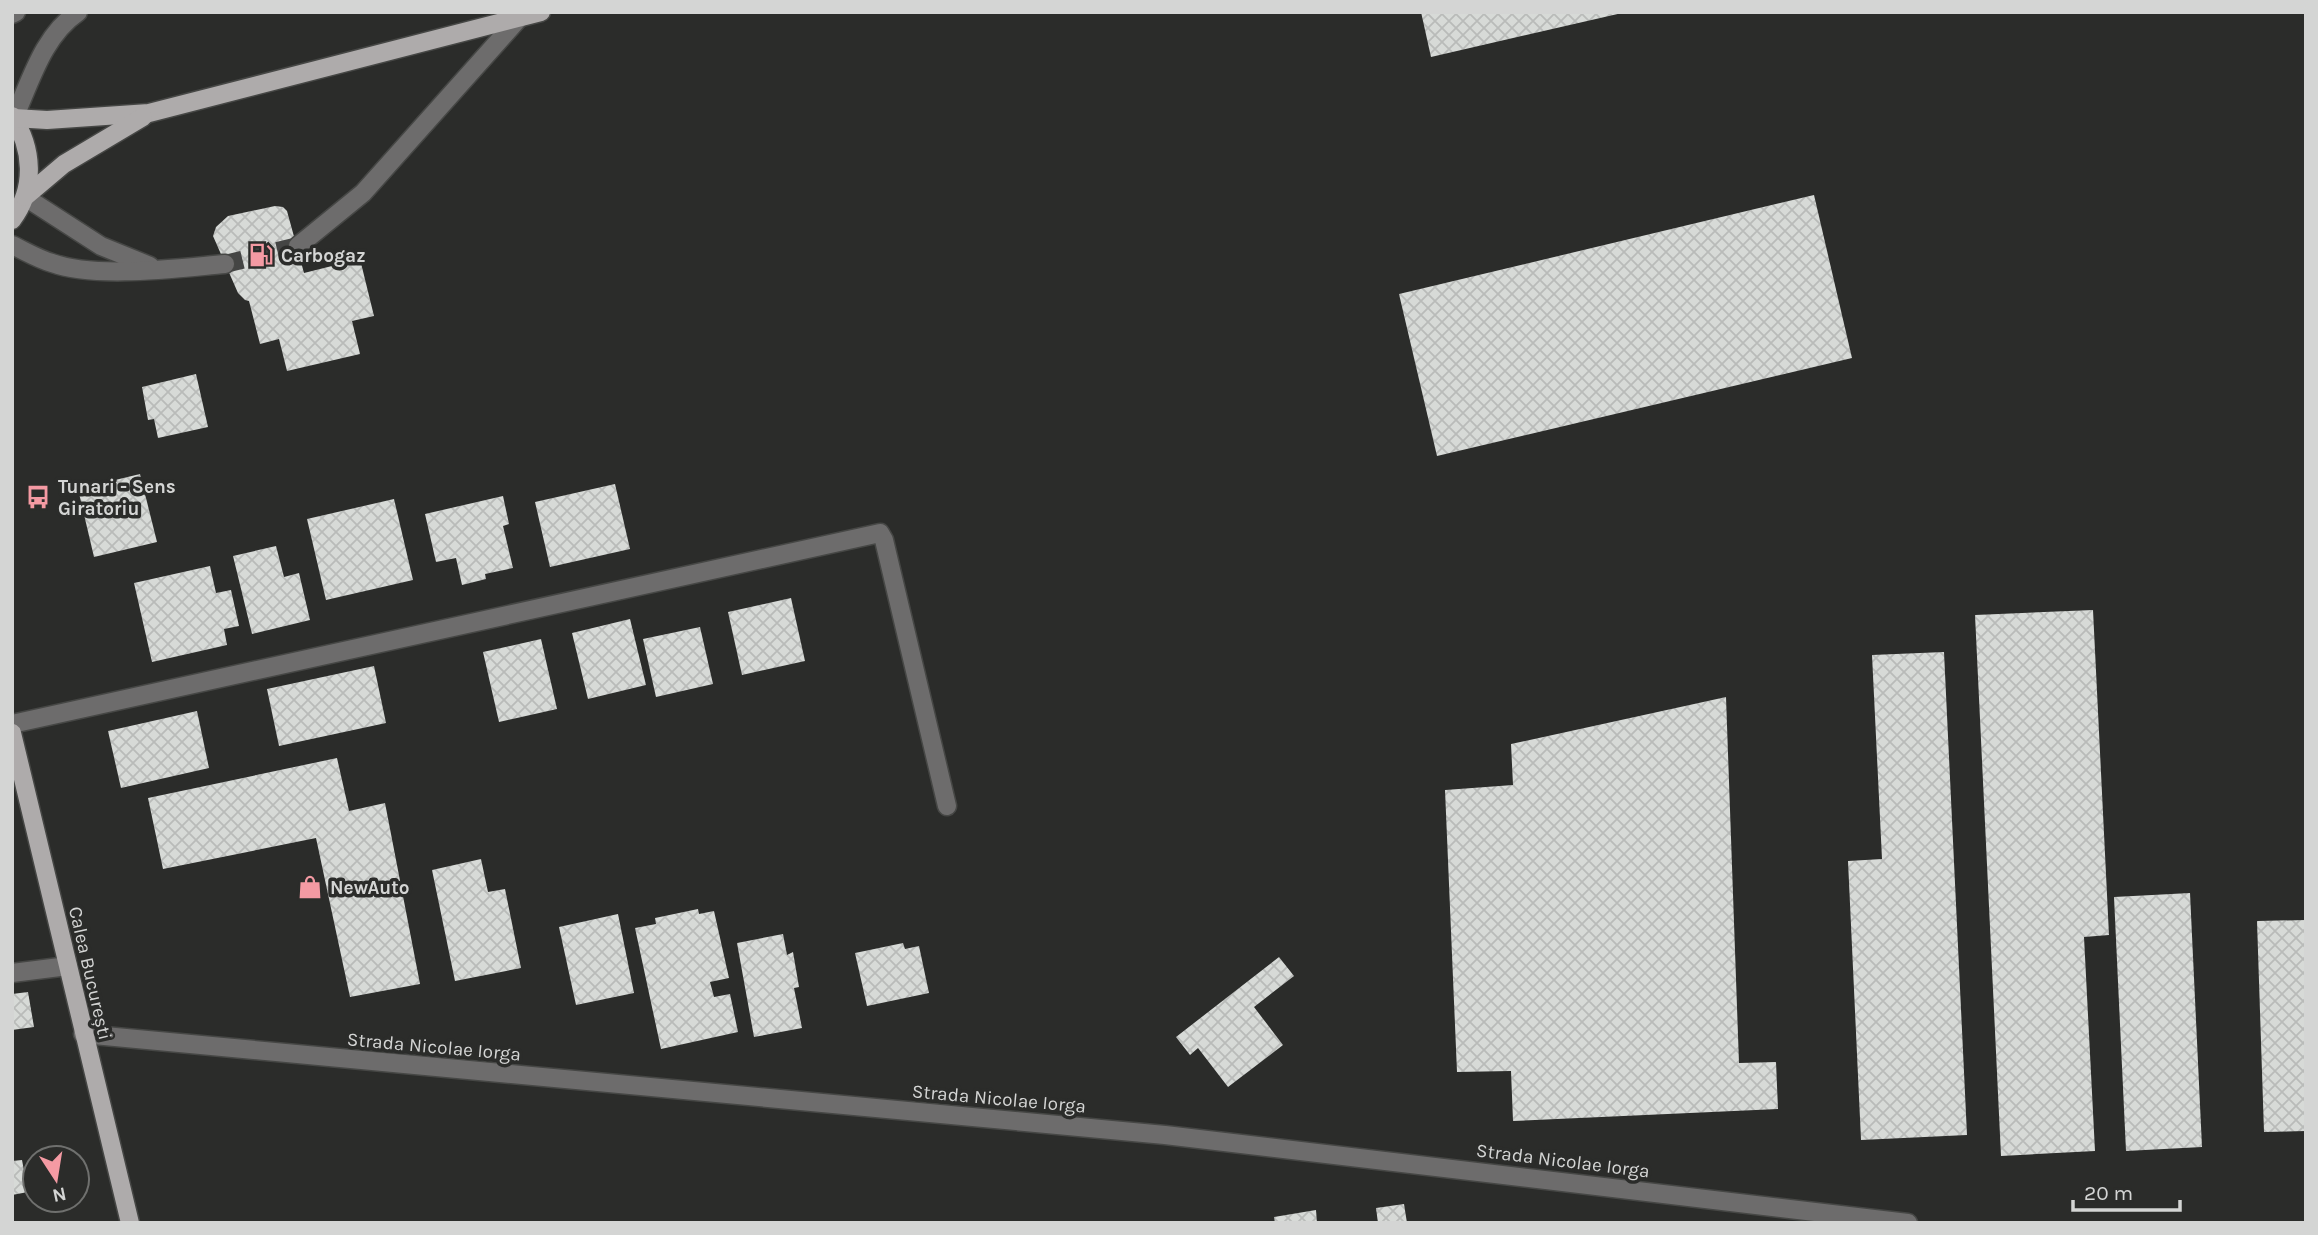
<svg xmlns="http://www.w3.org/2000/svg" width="2318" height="1235" font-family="Karla,sans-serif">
<defs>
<pattern id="building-cross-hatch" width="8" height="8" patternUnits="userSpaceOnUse" patternTransform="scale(1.75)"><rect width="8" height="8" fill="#d7dad7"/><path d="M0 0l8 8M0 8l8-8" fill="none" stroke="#b9bbb9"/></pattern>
</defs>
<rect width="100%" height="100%" fill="#2b2c2a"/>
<g fill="url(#building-cross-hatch)">
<path d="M1421 12H1622V13L1431 57Z"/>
<path d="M1814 195 1852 358 1437 456 1399 294Z"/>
<path d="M275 206 283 207 287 211 304 273 360 259 374 316 352 321 360 354 287 371 279 339 260 344 249 301 245 300 238 293 213 236 216 227 228 216Z"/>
<path d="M196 374 208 427 158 438 154 419 148 420 142 387Z"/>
<path d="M140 474 157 542 94 557 78 489Z"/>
<path d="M615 484 630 549 550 567 535 502Z"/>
<path d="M503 496 509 524 503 526 513 568 485 574 486 579 462 585 456 558 436 562 425 514Z"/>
<path d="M394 499 413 580 326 600 307 519Z"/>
<path d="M276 546 284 577 299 573 310 620 252 634 233 556Z"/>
<path d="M210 566 216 593 231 590 239 626 224 629 227 645 152 662 134 583Z"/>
<path d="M791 598 805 661 742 675 728 612Z"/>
<path d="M2093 610 2109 935 2084 937 2095 1151 2001 1156 1975 615Z"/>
<path d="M630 619 646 685 588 699 572 633Z"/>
<path d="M700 627 713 684 656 697 643 639Z"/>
<path d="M541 639 557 709 499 722 483 652Z"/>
<path d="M1944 652 1967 1135 1861 1140 1848 861 1882 859 1872 655Z"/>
<path d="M374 666 386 723 279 746 267 689Z"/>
<path d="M1726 697 1739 1063 1776 1062 1778 1109 1513 1121 1511 1071 1457 1072 1445 790 1513 785 1511 744Z"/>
<path d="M197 711 209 768 121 788 108 731Z"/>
<path d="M337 758 349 811 385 803 420 984 350 997 316 838 163 869 148 798Z"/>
<path d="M481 859 488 892 505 889 521 968 455 981 432 870Z"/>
<path d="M2190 893 2202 1147 2126 1151 2114 897Z"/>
<path d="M698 909 699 914 714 911 729 978 710 982 714 997 730 994 738 1032 661 1049 635 928 656 924 655 918Z"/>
<path d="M618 914 634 993 576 1005 559 927Z"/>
<path d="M2306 920V1131L2264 1132 2257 921Z"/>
<path d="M783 934 787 955 793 952 799 987 794 988 802 1028 754 1037 737 943Z"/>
<path d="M903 943 905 949 919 946 929 993 867 1006 855 953Z"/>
<path d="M1279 957 1294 976 1254 1007 1283 1045 1228 1087 1198 1048 1190 1055 1176 1037Z"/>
<path d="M28 992 34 1027 12 1030V994Z"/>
<path d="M22 1160 28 1192 12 1195V1161Z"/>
<path d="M1404 1204 1407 1223H1378L1376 1208Z"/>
<path d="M1316 1210 1317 1223H1275L1274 1217Z"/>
</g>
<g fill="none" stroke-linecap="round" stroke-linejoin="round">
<path stroke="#444544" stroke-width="18" stroke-dasharray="18 9" stroke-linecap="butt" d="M225 264 298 246"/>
<g stroke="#464745" stroke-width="21">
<g id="minor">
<path d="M12 14 16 12"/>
<path d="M14 118C31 80 43 36 78 12"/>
<path d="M25 197 101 246 150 266"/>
<path d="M12 245C25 251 38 259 52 263 96 279 178 268 225 264"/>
<path d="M298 246 363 193 520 17"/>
<path d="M12 724 880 533 884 540 947 806"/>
<path d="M12 973 68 966"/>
<path d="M83 1034 1165 1135 1908 1223"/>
</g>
</g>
<g stroke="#464745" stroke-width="21">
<g id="major">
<path d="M12 116C33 148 36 188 12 220"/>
<path d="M14 118 47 120 149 113 541 12"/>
<path d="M25 197 64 164 143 117"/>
<path d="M12 733 130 1223"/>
</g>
</g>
<use href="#minor" stroke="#6d6c6c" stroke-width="18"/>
<use href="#major" stroke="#aeabab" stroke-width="18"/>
</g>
<defs>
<g id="fuel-bare" transform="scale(1.89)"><path d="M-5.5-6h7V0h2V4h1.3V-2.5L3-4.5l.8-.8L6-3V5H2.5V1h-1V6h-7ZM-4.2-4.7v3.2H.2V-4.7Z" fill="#f49aa3" stroke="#2b2c2a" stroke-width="2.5" paint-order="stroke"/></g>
<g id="bus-bare" transform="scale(1.89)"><path d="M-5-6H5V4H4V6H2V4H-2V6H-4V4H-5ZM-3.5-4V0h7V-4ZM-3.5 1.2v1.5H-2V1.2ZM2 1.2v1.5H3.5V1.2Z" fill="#f49aa3" stroke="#2b2c2a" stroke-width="2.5" paint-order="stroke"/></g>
<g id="shop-bare" transform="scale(1.89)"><path d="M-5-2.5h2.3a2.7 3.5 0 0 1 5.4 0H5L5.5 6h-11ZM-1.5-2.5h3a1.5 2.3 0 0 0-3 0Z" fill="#f49aa3" stroke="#2b2c2a" stroke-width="2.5" paint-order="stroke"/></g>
</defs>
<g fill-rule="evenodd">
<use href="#fuel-bare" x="261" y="255"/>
<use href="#bus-bare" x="38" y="497"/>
<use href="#shop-bare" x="310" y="887"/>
</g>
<g text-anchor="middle" stroke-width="7" stroke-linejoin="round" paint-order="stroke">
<g font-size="19" font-weight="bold" fill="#d4d5d4" stroke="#2b2c2a" text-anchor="start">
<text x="281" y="262">Carbogaz</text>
<text x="58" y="493">Tunari - Sens<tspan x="58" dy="22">Giratoriu</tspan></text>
<text x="330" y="894">NewAuto</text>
</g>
<g font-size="19" fill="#d4d5d4" stroke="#2b2c2a">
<text transform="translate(91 973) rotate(77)" y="7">Calea București</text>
<text transform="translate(434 1046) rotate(5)" y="7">Strada Nicolae Iorga</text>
<text transform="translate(999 1098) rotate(5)" y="7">Strada Nicolae Iorga</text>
<text transform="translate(1563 1160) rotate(7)" y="7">Strada Nicolae Iorga</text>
</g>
</g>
<rect width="2318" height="1235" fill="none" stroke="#d4d5d4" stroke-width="28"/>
<g transform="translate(56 1179) rotate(168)"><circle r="33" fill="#2b2c2a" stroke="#6f706e" stroke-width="2"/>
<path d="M0-5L12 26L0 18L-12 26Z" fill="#f49aa3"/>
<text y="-10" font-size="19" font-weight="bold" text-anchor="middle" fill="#d4d5d4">N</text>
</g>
<path d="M2073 1200v10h107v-10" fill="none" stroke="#d4d5d4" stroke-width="3.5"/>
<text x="2084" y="1200" font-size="21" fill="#d4d5d4" stroke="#2b2c2a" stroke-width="5" paint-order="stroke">20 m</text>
</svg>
